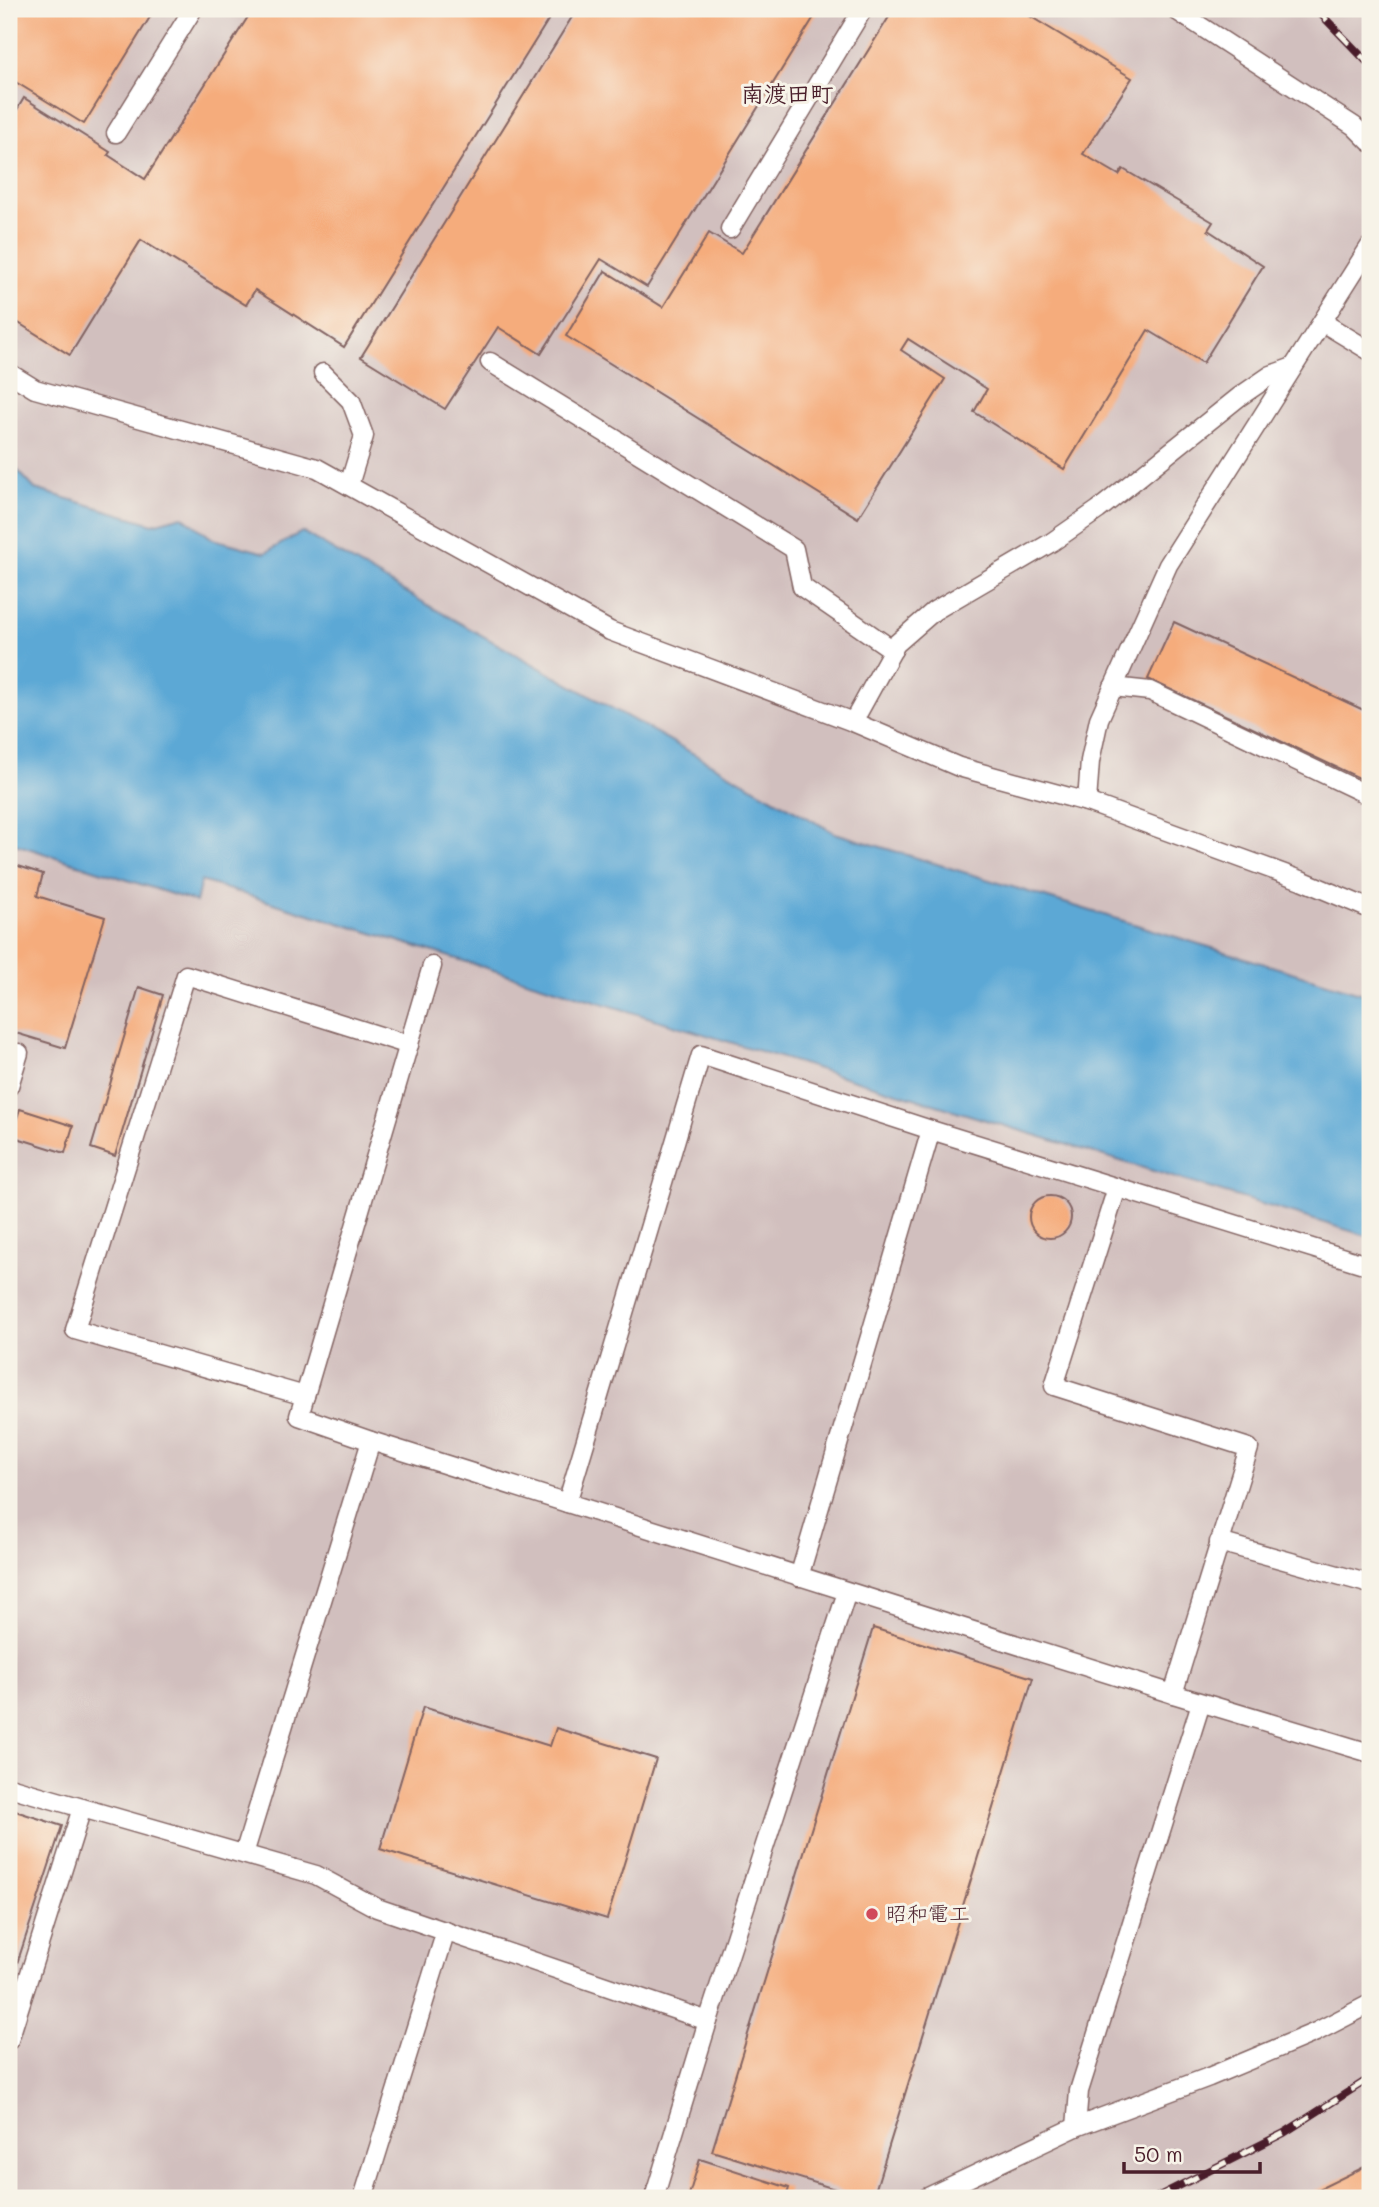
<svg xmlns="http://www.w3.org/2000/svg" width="1379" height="2207" font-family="Mali,'Klee One',sans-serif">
<rect width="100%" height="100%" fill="#f7f3e8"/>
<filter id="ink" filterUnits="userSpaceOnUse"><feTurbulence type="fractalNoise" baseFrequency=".0143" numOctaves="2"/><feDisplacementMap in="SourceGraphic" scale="14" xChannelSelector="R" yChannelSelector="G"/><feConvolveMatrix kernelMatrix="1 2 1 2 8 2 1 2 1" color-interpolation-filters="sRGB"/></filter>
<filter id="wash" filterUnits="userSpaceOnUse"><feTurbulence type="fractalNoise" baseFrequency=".00686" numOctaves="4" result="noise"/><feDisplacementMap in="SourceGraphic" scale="28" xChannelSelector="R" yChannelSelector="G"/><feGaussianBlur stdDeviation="1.57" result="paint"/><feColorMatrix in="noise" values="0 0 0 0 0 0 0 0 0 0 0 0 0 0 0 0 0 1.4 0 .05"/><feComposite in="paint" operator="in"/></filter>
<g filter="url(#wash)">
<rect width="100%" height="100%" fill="#eee4c7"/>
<g fill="#d1bfbe">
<path d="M9 9H1370V996L835 833 433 608 302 532 265 553 213 540 182 516 153 524 35 489 9 461Z"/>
<path d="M9 842 195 902 200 881 1370 1237V2198H9Z"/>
</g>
<path fill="#5ca8d5" stroke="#536480" stroke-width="2" d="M9 461 35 489 153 524 182 516 213 539 265 553 302 532 433 608 835 833 1370 996V1237L201 881 196 902 9 842Z"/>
<g id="blocks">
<g fill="#f5ac7b">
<path d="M9 9H155L84 124 9 78Z"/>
<path d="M253 9H555L344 347 255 290 246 305 141 240 70 355 9 317V123L24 98 110 152 108 155 145 179Z"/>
<path d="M577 9H819L647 287 601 259 541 354 498 327 445 409 361 357Z"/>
<path d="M894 9H1032L1028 15 1132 78 1083 154 1119 175 1123 169 1213 222 1208 230 1263 266 1203 363 1148 330 1064 469 974 412 987 389 908 339 901 350 945 379 858 518 566 336 605 271 663 307 709 233 742 253Z"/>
<path d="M1174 622 1370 713V783L1148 679Z"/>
<path d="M9 863 43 874 37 896 105 917 65 1048 9 1031Z"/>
<path d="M139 987 163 995 115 1156 91 1148Z"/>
<path d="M20 1109 73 1126 65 1153 11 1136Z"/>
<circle cx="1050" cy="1217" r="21"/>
<path d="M873 1628 1033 1678 873 2198H864L712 2151Z"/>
<path d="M423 1707 550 1746 556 1728 656 1759 607 1919 380 1849Z"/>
<path d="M9 1809 62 1826 9 1988Z"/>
<path d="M700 2159 789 2188 786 2198H700L689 2195Z"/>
<path d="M1370 2164V2198H1301Z"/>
</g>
</g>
</g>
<g filter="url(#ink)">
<use href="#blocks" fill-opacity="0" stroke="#836462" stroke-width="2"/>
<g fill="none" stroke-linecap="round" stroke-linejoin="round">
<g stroke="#836462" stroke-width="21">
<g id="minor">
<path d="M1174 9 1354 126 1370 142"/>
<path d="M116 133 193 9"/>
<path d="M730 229 863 9"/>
<path d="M1370 246 1168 565 1099 719 1090 761 1087 802 1301 880 1370 909"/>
<path d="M1322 322 1370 351"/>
<path d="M490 362 794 549 802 587 893 650"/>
<path d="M9 373 35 389 317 468 610 631 853 722 959 767 1087 802"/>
<path d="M323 373 351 401 364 436 349 485"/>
<path d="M1113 687 1150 691 1370 796"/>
<path d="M853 722 896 644 934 611 1052 542 1098 510 1239 397 1271 375 1293 367"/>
<path d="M432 966 299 1416 371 1441 1173 1694 1370 1753"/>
<path d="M9 1086 19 1053"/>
<path d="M1117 1188 1054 1386 1249 1448 1173 1694"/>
<path d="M305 1396 75 1330 186 975 409 1045"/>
<path d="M567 1503 701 1055 931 1130 1370 1266"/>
<path d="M1219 1542 1370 1584"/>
<path d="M799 1577 931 1130"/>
<path d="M9 1787 316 1875 377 1908 708 2021"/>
<path d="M244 1854 371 1441"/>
<path d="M9 2040 82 1808"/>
<path d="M1076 2127 1079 2091 1201 1703"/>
<path d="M363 2198 446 1931"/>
<path d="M654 2198 708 2021 847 1592"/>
<path d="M926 2198 1076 2127 1209 2077 1316 2032 1370 2004"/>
</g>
</g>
<use href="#minor" stroke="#fff" stroke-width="18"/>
<g stroke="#4a1f2b" stroke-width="8">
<g id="rail">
<path d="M1316 9 1370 65"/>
<path d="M1155 2198 1284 2133 1370 2078"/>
</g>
</g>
<use href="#rail" stroke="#f7f3e8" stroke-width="5" stroke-dasharray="16" stroke-linecap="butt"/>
</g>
</g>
<circle fill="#d1495b" stroke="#f7f3e8" stroke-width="2.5" cx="872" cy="1914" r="7"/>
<g text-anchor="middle" stroke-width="6" stroke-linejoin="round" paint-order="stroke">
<g font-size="21" fill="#4a1f2b" stroke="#f7f3e8" text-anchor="start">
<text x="886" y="1921">昭和電工</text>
</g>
<g font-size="23" font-weight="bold" fill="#4a1f2b" stroke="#f7f3e8">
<text x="787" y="102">南渡田町</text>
</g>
</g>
<rect width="1379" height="2207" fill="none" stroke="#f7f3e8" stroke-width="35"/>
<path d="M1124 2162v10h136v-10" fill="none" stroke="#4a1f2b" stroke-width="3.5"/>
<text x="1134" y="2162" font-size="21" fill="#4a1f2b" stroke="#f7f3e8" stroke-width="5" paint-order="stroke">50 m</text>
</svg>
